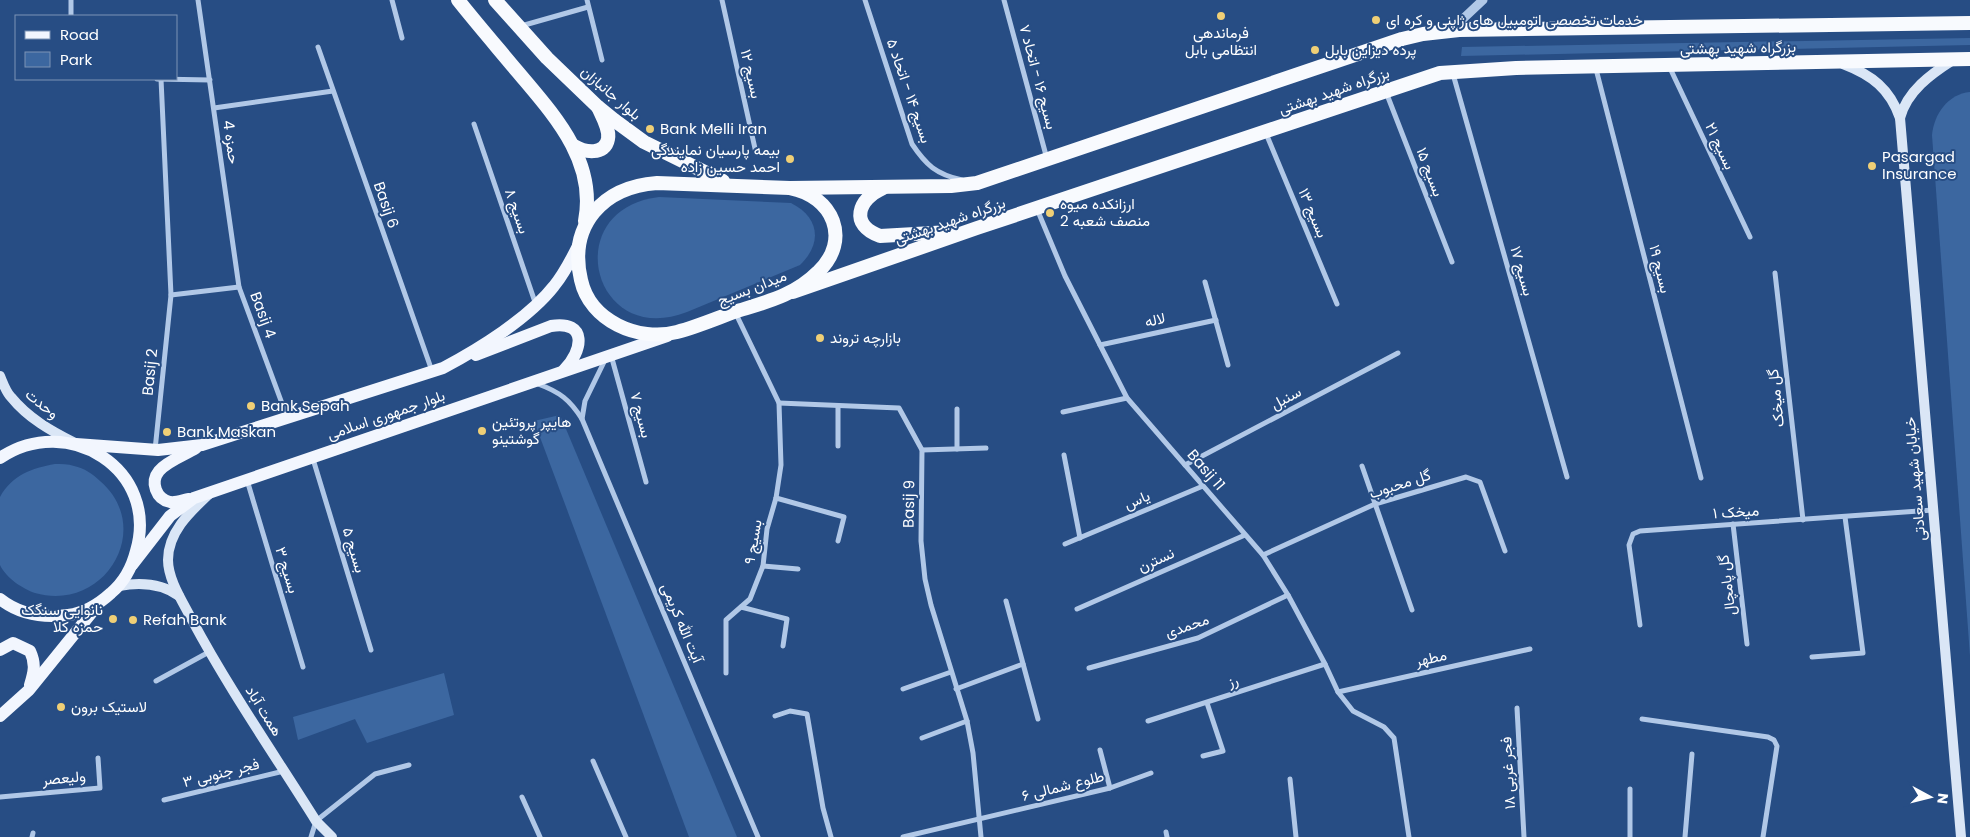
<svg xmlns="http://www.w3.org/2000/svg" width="1970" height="837" font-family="Poppins,Vazirmatn,sans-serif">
<rect width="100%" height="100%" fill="#274d84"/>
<g fill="#3c67a0">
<path d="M1970 38V45L1461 56 1462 47Z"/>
<path d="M1970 92V656L1932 135C1934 114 1948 94 1970 92Z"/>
<path d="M659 197 791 203C819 217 823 243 800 265L687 312C592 349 558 209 659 197Z"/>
<path d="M560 415 566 429 737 837H689L534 421Z"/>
<path d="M55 464C61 464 68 464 74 466 84 468 93 474 100 481 155 528 105 613 35 593 23 589 6 578 0 565 0 558 0 508 0 497 12 475 32 468 55 464Z"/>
<path d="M444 673 454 715 367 743 355 719 298 740 293 717Z"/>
</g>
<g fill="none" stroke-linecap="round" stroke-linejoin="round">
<g stroke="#b1c8e7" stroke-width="5">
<path d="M198 0 239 287 287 417"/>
<path d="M392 0 402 38"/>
<path d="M587 0 602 60"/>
<path d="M722 0 756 153"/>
<path d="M865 0 912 144C926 165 936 174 962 180"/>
<path d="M1004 0 1047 159"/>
<path d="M71 16V0"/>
<path d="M521 26 588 7"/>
<path d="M318 47 432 371"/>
<path d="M1669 66 1750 237"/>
<path d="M1596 69 1701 478"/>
<path d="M1453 74 1567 477"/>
<path d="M157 79 210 80"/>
<path d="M1386 92 1452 262"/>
<path d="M214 108 333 91"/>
<path d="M474 124 536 305"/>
<path d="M1265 131 1337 304"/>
<path d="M1037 209 1065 276 1127 398 1263 555 1288 595 1325 664 1338 692 1353 711 1384 727 1394 738 1409 837"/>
<path d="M1775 273 1803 520"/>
<path d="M1205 282 1228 365"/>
<path d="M171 295 239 287"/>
<path d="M1100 345 1216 320"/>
<path d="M611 355 646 482"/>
<path d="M538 384C560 392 570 400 582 419L758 837"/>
<path d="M779 403 899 408 922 450 921 541 925 579 931 605 967 721 973 753 981 837"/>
<path d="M1063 412 1127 398"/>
<path d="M582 419 585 401 605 360"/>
<path d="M838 446V406"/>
<path d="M957 449V409"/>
<path d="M155 450 171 295 161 79"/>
<path d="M922 450 986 448"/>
<path d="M1064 455 1080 538"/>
<path d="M313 459 371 650"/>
<path d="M1185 465 1398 353"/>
<path d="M1362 466 1412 610"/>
<path d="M247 480 303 667"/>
<path d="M776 498 844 517 838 541"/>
<path d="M1733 524 1747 644"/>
<path d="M1065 544 1203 486"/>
<path d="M1263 555 1375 504 1466 477 1480 482 1505 551"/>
<path d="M763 566 798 569"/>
<path d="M1006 601 1038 719"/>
<path d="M741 607 787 619 783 646"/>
<path d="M1077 609 1245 535"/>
<path d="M1640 625 1629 545 1633 534 1640 531 1933 510"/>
<path d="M1812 657 1863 653 1845 517"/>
<path d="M1089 668 1198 638 1288 595"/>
<path d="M726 673V620L750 599 763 566 767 529 776 498 781 465 779 403 736 314"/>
<path d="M156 681 209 652"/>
<path d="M903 689 951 672"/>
<path d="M956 689 1023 664"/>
<path d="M1338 692 1530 649"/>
<path d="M1517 708 1524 837"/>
<path d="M775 716 790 711 807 714 823 808 831 837"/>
<path d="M1642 719 1768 737 1774 740 1777 746 1763 837"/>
<path d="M1148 721 1325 664"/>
<path d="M922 738 967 721"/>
<path d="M1100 750 1110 788"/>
<path d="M1203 756 1223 751 1207 703"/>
<path d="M593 761 626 837"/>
<path d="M1290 779 1296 837"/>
<path d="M1630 789V837"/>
<path d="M0 797 100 788 98 758"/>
<path d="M522 797 540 837"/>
<path d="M164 800 284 771"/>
<path d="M1166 832 1167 837"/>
<path d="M32 837 33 833"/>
<path d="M311 837 316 821 375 774 409 765"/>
<path d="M903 837 1110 788 1151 773"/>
<path d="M1685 837 1692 754"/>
</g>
<path stroke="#b1c8e7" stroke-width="9" d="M1450 31 1483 0"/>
<g stroke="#dae6f6" stroke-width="10">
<path d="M1843 64C1872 75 1890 89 1900 118L1961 837"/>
<path d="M1900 118C1907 91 1931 74 1953 60"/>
<path d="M0 376C3 383 6 392 11 397 28 418 51 431 75 443"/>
<path d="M209 494C190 512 168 532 168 560 168 580 183 602 192 620 229 689 274 754 316 821L332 837"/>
<path d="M119 586C141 582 161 583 179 596"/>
</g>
<g stroke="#f2f6fe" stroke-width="12">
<path d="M476 355 551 326C588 320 583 351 564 370"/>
<path d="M76 444 158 450 202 445 443 368C479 349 529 318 554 286 564 274 571 260 578 246"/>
<path d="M0 458C68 412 160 470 136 551 132 567 124 582 111 593 99 604 85 613 68 615 44 618 20 615 0 599"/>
<path d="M189 499C183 500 176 503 170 502 156 499 150 482 159 471 167 461 185 455 196 448"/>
<path d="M132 565 170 516 194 498 667 336"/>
<path d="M0 650 13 643 30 651C36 664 34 672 30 685"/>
<path d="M0 716 29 690 97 606"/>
</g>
<g stroke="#f8fafe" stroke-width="14">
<path d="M458 0C477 24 497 47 517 71 553 114 597 160 585 221"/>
<path d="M495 0 547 58 598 107 614 120 644 142 723 181"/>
<path d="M574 146C584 152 605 156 608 139 610 129 602 116 598 107"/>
<path d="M657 183 790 188C833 196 852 240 818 272 794 296 766 302 734 312 715 319 696 327 677 332 638 342 590 321 581 280 568 225 603 187 657 183Z"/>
<path d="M790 188 951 186 977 183 1402 39 1423 34 1459 30 1970 23"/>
<path d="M883 188C858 199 849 225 880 236L950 232"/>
<path d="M793 292 977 228 1440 73 1516 68 1970 59"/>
</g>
</g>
<g fill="#efcf76" stroke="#274d84" stroke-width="2">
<circle cx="1221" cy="16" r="5"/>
<circle cx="1376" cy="20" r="5"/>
<circle cx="1315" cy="50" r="5"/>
<circle cx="650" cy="129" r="5"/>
<circle cx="790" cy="159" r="5"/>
<circle cx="1872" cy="166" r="5"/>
<circle cx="1050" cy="213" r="5"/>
<circle cx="820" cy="338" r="5"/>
<circle cx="251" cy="406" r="5"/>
<circle cx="482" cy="431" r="5"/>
<circle cx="167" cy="432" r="5"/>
<circle cx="113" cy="619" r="5"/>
<circle cx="133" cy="620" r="5"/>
<circle cx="61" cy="707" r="5"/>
</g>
<g text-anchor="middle" stroke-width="4" stroke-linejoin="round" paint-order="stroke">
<g font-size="15" fill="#fff" stroke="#274d84" text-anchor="start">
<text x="1386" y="25">خدمات تخصصی اتومبیل های ژاپنی و کره ای</text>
<text x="1221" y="38" text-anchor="middle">فرماندهی<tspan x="1221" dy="17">انتظامی بابل</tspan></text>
<text x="1325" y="55">پرده دیزاین بابل</text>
<text x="660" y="134">Bank Melli Iran</text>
<text x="780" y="155" text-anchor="end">بیمه پارسیان نمایندگی<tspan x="780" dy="17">احمد حسین زاده</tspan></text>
<text x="1882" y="162">Pasargad<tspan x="1882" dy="17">Insurance</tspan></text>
<text x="1060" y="209">ارزانکده میوه<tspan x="1060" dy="17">منصف شعبه 2</tspan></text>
<text x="830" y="343">بازارچه تروند</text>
<text x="261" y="411">Bank Sepah</text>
<text x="492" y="427">هایپر پروتئین<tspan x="492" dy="17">گوشتینو</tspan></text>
<text x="177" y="437">Bank Maskan</text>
<text x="103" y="615" text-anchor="end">نانوایی سنگک<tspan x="103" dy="17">حمزه کلا</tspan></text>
<text x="143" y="625">Refah Bank</text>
<text x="71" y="712">لاستیک برون</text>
</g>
<g font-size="15" fill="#fff" stroke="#274d84">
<text transform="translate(1738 48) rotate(-1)" y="5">بزرگراه شهید بهشتی</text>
<text transform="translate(751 74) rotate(77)" y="5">بسیج ۱۲</text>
<text transform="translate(1038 77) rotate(75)" y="5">بسیج ۱۶ - اتحاد ۷</text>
<text transform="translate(909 91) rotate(71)" y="5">بسیج ۱۴ - اتحاد ۵</text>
<text transform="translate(1334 91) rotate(-19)" y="5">بزرگراه شهید بهشتی</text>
<text transform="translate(611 93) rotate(41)" y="5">بلوار جانبازان</text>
<text transform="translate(231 142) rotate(82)" y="5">حمزه 4</text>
<text transform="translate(1720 146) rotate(65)" y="5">بسیج ۲۱</text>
<text transform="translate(1430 172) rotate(69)" y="5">بسیج ۱۵</text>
<text transform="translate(386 205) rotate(71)" y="5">Basij 6</text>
<text transform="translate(517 211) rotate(71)" y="5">بسیج ۸</text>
<text transform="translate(1313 213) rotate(67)" y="5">بسیج ۱۳</text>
<text transform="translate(950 221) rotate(-19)" y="5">بزرگراه شهید بهشتی</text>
<text transform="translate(1660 269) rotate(76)" y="5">بسیج ۱۹</text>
<text transform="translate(1522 271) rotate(74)" y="5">بسیج ۱۷</text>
<text transform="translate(752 288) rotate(-21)" y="5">میدان بسیج</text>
<text transform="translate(263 315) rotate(70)" y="5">Basij 4</text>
<text transform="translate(1155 320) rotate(-12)" y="5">لاله</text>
<text transform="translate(150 372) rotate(-84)" y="5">Basij 2</text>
<text transform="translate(1286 398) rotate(-28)" y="5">سنبل</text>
<text transform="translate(1776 398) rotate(-96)" y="5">گل میخک</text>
<text transform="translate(42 404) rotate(39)" y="5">وحدت</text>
<text transform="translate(386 415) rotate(-19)" y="5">بلوار جمهوری اسلامی</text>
<text transform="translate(641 415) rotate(75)" y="5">بسیج ۷</text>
<text transform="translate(1206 470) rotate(49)" y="5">Basij 11</text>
<text transform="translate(1915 479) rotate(-95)" y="5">خیابان شهید سعادتی</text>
<text transform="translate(1400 484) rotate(-18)" y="5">گل محبوب</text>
<text transform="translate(1137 500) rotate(-23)" y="5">یاس</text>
<text transform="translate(909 504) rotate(-89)" y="5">Basij 9</text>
<text transform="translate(1736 512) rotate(-4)" y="5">میخک ۱</text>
<text transform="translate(753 542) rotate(-80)" y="5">بسیج ۹</text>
<text transform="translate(354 550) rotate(73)" y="5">بسیج ۵</text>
<text transform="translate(1156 560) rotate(-24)" y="5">نسترن</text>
<text transform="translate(287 570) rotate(73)" y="5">بسیج ۳</text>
<text transform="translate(1727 585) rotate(-97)" y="5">گل پامچال</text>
<text transform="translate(682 623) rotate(67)" y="5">آیت الله کریمی</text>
<text transform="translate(1187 626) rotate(-19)" y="5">محمدی</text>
<text transform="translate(1431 658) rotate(-13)" y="5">مطهر</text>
<text transform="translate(1233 681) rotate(-18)" y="5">رز</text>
<text transform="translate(264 711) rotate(58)" y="5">همت آباد</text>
<text transform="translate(221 773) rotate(-14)" y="5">فجر جنوبی ۳</text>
<text transform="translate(1508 773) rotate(-93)" y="5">فجر غربی ۱۸</text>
<text transform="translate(64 778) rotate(-5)" y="5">ولیعصر</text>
<text transform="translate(1063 786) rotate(-14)" y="5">طلوع شمالی ۶</text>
</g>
</g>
<rect x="15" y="15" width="162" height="65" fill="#274d84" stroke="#7d94b5"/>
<rect x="25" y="31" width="25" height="8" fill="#f2f6fe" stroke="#7d94b5"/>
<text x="60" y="40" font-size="15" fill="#ffffff">Road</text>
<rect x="25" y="52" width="25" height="15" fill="#3c67a0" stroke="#7d94b5"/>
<text x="60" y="65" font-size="15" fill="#ffffff">Park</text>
<g transform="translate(1930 797) rotate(97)" stroke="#274d84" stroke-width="4" paint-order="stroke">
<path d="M0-4L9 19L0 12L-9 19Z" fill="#ffffff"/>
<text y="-8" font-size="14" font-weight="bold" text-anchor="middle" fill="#ffffff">N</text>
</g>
</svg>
